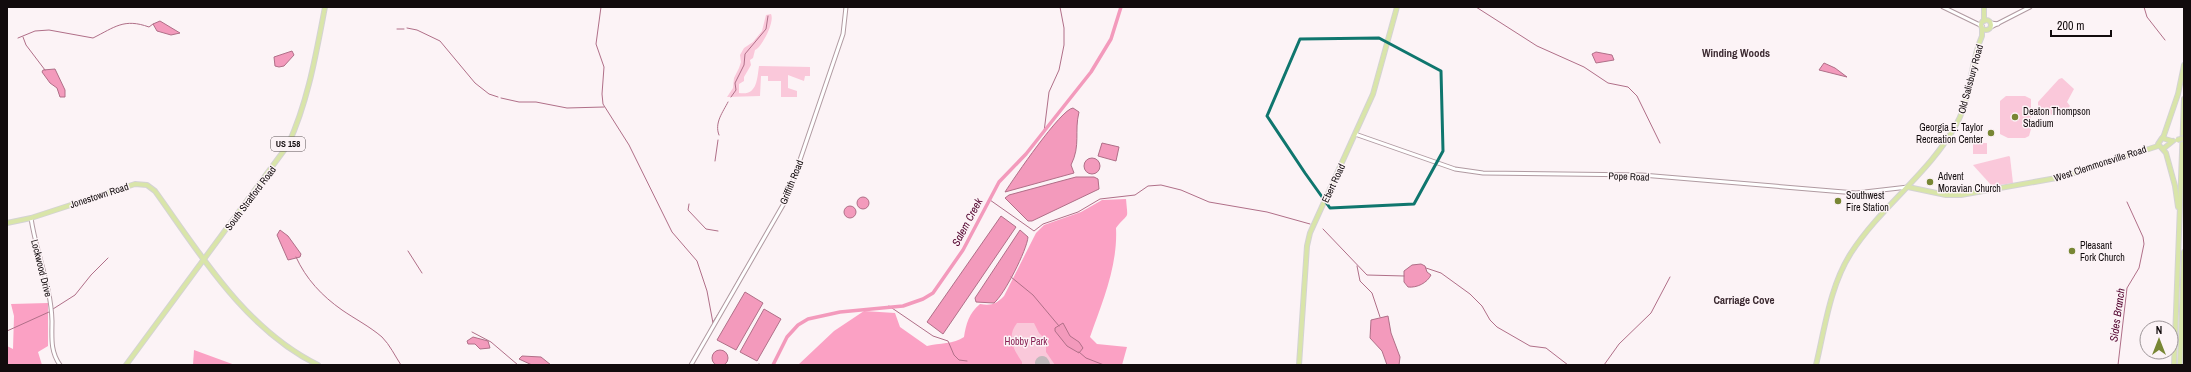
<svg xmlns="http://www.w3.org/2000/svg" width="2191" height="372" font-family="'Archivo Narrow',sans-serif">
<rect width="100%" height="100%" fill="#fcf3f6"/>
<g fill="#fac8da">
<path d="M771 14C775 22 762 47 755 50L753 58 750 60 751 65 744 77V81L739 84V93C757 96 757 80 759 66L810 67V76H805L804 81 788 75V88L797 91V97H781V81H768V76H761L760 96 727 97 733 88 734 78 739 68 741 62 740 55 744 48 753 42 762 31 766 15Z"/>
<path d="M2062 78 2074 89 2067 102 2070 106 2066 111 2061 108 2051 115 2038 106V102L2059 79Z"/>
<path d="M2006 96H2025L2031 99V129L2029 136 2025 138H2008L2000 134V101Z"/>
<rect x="1973" y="143" width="14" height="11"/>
<path d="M2009 156 2010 157 2013 183 1992 186 1973 165Z"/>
<path d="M1037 315 1088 365H999L1001 331 1020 316Z"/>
</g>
<g fill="#fba1c4">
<path d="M1126 199C1128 222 1129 211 1116 228 1118 266 1102 303 1090 337L1097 344 1127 347 1122 365H1055L1046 352V340L1039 333 1034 323H1017C1006 337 1014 350 1022 362V365H798L834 331 864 311 895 313 900 327 927 346C939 343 954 344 964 337 966 324 969 313 980 304 991 306 996 304 1004 296L1036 233 1044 225 1081 212 1102 200Z"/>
<path d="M48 303V346L38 352 42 365H7V346L13 349 14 316 11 304Z"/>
<path d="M194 350 235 365H193Z"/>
</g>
<g fill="#f39abc" stroke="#b06f88">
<path d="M160 21 180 33 171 35 157 31 153 24Z"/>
<path d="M292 51 294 55 284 66 279 67 275 66 274 57Z"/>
<path d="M1596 52 1612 55 1614 60 1596 63 1592 54Z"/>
<path d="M1824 63 1835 68 1847 77 1819 70Z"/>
<path d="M55 69 65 90V97H60L57 88 50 83 42 72 43 70Z"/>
<path d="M1073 108 1079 112C1074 132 1081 145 1071 165L1074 173 1005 192C1014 178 1061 109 1073 108Z"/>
<path d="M1102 143 1119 147 1116 161 1098 156Z"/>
<circle cx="1092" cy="166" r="8"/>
<path d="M1076 177H1094L1098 179 1099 189 1032 221H1028L1005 198 1009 195Z"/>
<circle cx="863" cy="203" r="6"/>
<circle cx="850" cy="212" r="6"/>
<path d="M1001 216 1016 227 943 334 927 322Z"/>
<path d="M280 230 288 236 301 254 300 257 288 260 277 235Z"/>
<path d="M1020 230 1028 237C1027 250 1004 295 994 303L976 302 975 298Z"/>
<path d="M1421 264 1425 266 1427 272 1431 275C1427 283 1417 288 1408 287L1404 282V271L1412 265Z"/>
<path d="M745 292 763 303 736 350 717 340Z"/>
<path d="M764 309 781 319 757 361 740 352Z"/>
<path d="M1388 316 1391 333 1400 357 1399 365H1387L1382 351 1370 338 1371 320Z"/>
<path d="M1063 323 1070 336 1079 342 1083 348 1079 353 1067 346 1055 331V328Z"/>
<path d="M473 337 488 341 490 348 480 349 475 344H468L467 341Z"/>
<circle cx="720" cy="358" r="8"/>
<path d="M522 356 541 357 551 365H532L519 359Z"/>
</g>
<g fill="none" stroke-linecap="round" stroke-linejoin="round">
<g stroke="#b06f88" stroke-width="1">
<path d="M601 7 596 44 604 67 602 94 603 104 629 145 672 232 697 261 707 291 713 323"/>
<path d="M1476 7 1537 46 1584 67 1608 83 1628 87 1637 96 1660 143"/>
<path d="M2144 7 2147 17 2165 40"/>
<path d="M407 28 417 30 440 41 475 83 489 94 498 97"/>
<path d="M397 29H404"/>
<path d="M23 37 26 45 45 70"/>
<path d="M18 38 35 31 49 30 93 38C115 27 124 18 149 27L153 24"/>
<path d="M731 97 736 90 735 83 744 65 745 54 766 29 768 16"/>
<path d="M501 98 519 102H536L567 108 604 107"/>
<path d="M1044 132 1049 92 1059 70 1064 45V28L1060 7"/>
<path d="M719 135C714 123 723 112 728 102"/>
<path d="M715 161 718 140"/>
<path d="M990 200 1034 231 1043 224 1078 212 1100 199 1135 195 1148 186 1161 185 1181 190 1209 202 1267 212 1310 224"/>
<path d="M689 204 688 210 706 229 718 231"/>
<path d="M1323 229 1367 275 1404 276"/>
<path d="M408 251 422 273"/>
<path d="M296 257C306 279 322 296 342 310 355 319 369 326 382 337 390 345 395 356 401 365"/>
<path d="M1357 266 1360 281 1372 293 1380 317"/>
<path d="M1426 268 1441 273 1470 294 1482 306 1490 320 1497 327 1530 346 1546 348 1568 365"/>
<path d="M1011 277 1033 295 1059 326"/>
<path d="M725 303 743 271"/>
<path d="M889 306 933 336 948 341 954 355 959 360 967 361"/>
<path d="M53 309 75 295 91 275 108 258"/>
<path d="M713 322 722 308"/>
<path d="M7 331 49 312"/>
<path d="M472 332 491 342 518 365"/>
<path d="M1079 352 1086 358 1104 365"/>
<path d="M759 364 761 365"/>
<path d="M1604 365 1619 344 1651 313 1670 277"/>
<path d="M2118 365 2127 288 2139 268 2144 244 2143 237 2127 202"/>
</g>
<path stroke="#f39abc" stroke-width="3.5" d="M773 365 787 337 798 325 808 319 840 312 903 306 923 299 933 293 963 250 999 182 1026 154 1091 72 1111 39 1121 7"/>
<path stroke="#c2b9bc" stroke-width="14" d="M1042 363 1043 365"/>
<g stroke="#b09aa1" stroke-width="5">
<g id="minor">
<path d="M1943 7 1982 26"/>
<path d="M1991 23 1998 24"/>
<path d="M1991 27 2030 7"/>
<path d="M1355 134 1455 169 1483 173 1642 175 1856 193 1908 187"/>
<path d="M31 218C36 253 51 285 52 321 52 337 50 351 60 365"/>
<path d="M691 365 787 198 843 34 846 7"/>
</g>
</g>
<g stroke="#d4d3d3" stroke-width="6">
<g id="major">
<circle cx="1986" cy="25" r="5"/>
<path d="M1984 21V7"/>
<path d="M2163 138 2178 94 2184 65"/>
<path d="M2172 141 2162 138 2158 144 2166 153 2175 186 2178 207"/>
<path d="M2163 149 2173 141"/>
<path d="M1908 187 1946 195H1961L2062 177 2158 146"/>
<path d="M7 223 31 218 135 184 147 185 155 191C201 255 245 329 318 365"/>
<path d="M126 365 288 145C308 102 316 54 325 7"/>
<path d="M1299 365 1307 246 1310 233 1373 94 1397 7"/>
<path d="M1816 365C1825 327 1830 286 1851 253 1882 205 1930 173 1957 123 1971 97 1970 63 1982 36V28"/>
<path d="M2174 365 2184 99"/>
<path d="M2180 365 2184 252"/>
</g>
</g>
<use href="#minor" stroke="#fff" stroke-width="3"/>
<use href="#major" stroke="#d9e5a9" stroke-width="4"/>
<g stroke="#d4d3d3" stroke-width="6" stroke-linecap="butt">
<path id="major-bridge" d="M2177 140 2184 138"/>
</g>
<use href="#major-bridge" stroke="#d9e5a9" stroke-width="4"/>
</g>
<path fill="none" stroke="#0f766e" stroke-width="3" stroke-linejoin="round" d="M1379 38 1441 71 1443 151 1414 204 1330 208 1305 173 1267 116 1300 39Z"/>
<g fill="#788634" stroke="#fcf3f6" stroke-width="1.5">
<circle cx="2015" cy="117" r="4"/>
<circle cx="1991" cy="133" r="4"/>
<circle cx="1930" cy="182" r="4"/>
<circle cx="1838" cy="201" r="4"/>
<circle cx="2072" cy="251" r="4"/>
</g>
<g text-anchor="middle" stroke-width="3" stroke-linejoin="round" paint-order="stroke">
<rect fill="#fcf3f6" stroke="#585153" stroke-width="1" x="271" y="137" width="34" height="14" rx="3"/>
<g font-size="9" font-weight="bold" fill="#120b0d">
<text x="288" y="147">US 158</text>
</g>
<g font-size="10" fill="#120b0d" stroke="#fcf3f6">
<text transform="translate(1970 79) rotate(-75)" y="4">Old Salisbury Road</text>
<text transform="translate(2100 163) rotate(-18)" y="4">West Clemmonsville Road</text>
<text transform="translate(1629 176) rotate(2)" y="4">Pope Road</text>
<text transform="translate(791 182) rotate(-68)" y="4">Griffith Road</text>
<text transform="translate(1333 183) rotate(-65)" y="4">Ebert Road</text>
<text transform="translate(99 195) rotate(-18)" y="4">Jonestown Road</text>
<text transform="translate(250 198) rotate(-53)" y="4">South Stratford Road</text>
<text transform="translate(42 268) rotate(76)" y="4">Lockwood Drive</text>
</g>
<g font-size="10" fill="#120b0d" stroke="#fcf3f6" text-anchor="start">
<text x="2023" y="115">Deaton Thompson<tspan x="2023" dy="12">Stadium</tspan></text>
<text x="1983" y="131" text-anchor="end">Georgia E. Taylor<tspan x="1983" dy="12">Recreation Center</tspan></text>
<text x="1938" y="180">Advent<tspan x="1938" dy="12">Moravian Church</tspan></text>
<text x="1846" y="199">Southwest<tspan x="1846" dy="12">Fire Station</tspan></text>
<text x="2080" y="249">Pleasant<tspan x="2080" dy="12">Fork Church</tspan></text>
</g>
<g font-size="10" fill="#882254" stroke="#fcf3f6">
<text x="1026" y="345">Hobby Park</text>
</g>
<g font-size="11" font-weight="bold" fill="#3b2930" stroke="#fcf3f6">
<text x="1736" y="57">Winding Woods</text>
<text x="1744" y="304">Carriage Cove</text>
</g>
<g font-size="11" font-style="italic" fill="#52032e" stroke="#fcf3f6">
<text transform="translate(967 222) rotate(-62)" y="4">Salem Creek</text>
<text transform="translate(2117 315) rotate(-82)" y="4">Sides Branch</text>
</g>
</g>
<rect width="2191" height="372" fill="none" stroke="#120b0d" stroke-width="16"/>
<g transform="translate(2159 340)"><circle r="19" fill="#fcf3f6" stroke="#9e9699"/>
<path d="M0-3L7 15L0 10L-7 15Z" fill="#788634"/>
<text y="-6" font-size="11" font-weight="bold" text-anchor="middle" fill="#120b0d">N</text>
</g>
<path d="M2051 30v6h60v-6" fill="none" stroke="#120b0d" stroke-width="2"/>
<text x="2057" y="30" font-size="12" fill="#120b0d" stroke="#fcf3f6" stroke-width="3" paint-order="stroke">200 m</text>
</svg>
